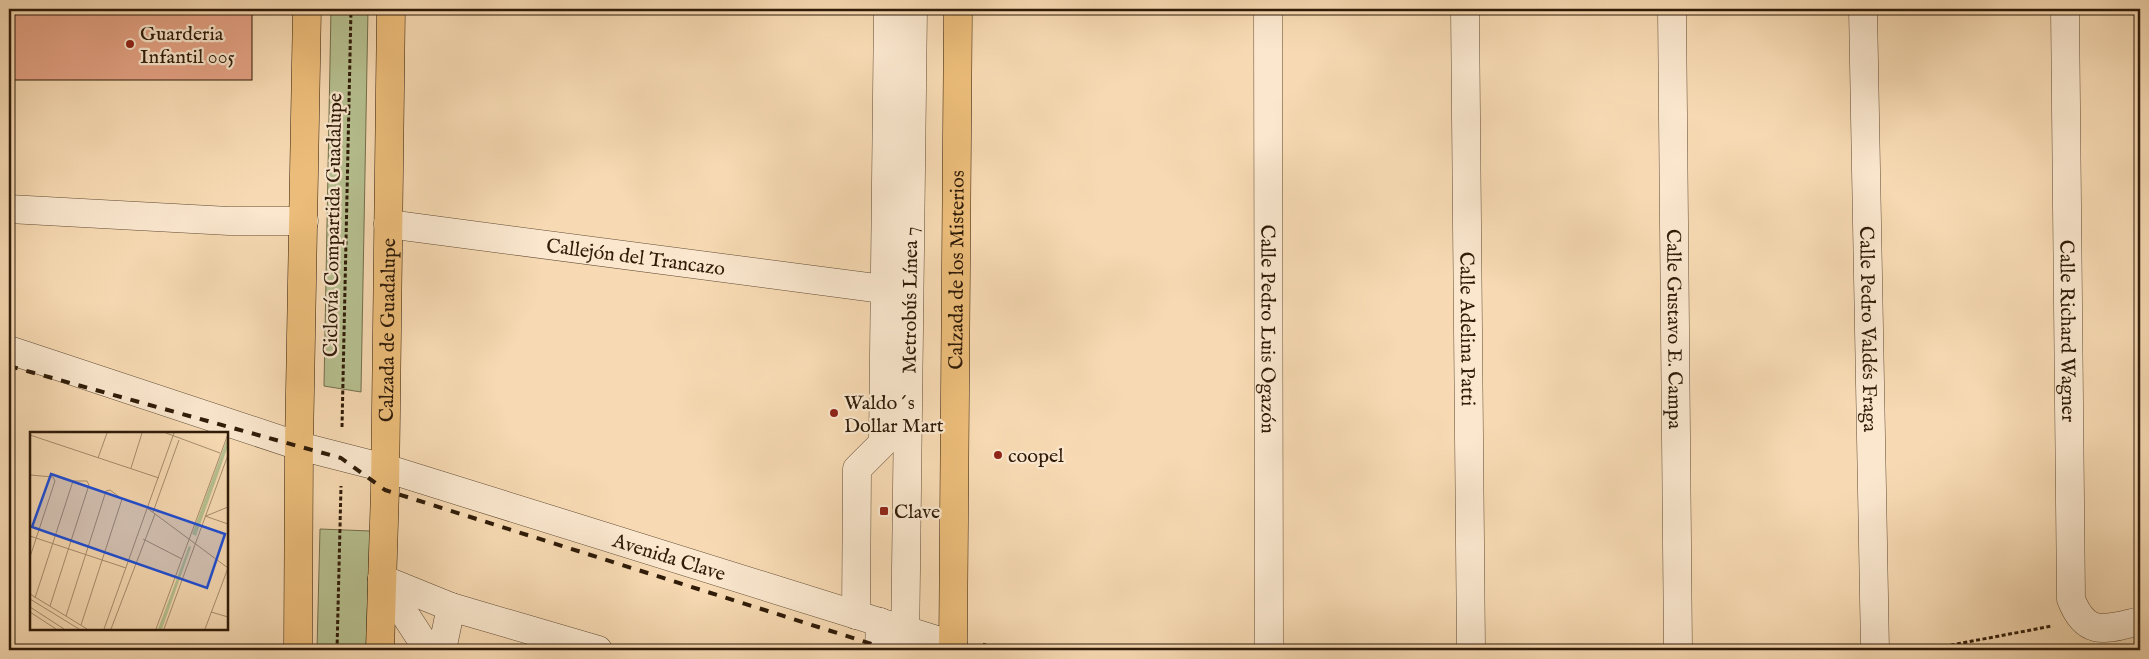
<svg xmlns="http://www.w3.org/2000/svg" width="2149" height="659" font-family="'IM FELL English',serif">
<rect width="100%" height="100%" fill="#f7dab3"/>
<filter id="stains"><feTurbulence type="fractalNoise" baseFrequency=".004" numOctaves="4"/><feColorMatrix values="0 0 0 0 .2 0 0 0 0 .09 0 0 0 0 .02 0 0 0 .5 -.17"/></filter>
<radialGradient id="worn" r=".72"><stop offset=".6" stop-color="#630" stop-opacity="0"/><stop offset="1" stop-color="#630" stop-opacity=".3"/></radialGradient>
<g fill="#b7c191" stroke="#736e4c">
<path d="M331 9H368L361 392 324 386Z"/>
<path d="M320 529 370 531 366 650H317Z"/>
</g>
<rect fill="#e4a284" stroke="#2f1b08" x="9" y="9" width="243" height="71"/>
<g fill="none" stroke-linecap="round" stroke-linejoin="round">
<g stroke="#614b33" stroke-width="29">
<g id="minor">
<path id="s1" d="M1268 9 1269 650"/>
<path id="s2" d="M1465 9 1471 650"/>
<path id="s3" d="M1672 9 1678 650"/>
<path id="s4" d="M1863 9 1875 650"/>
<path id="s5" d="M2065 9 2071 599C2086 638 2106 629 2140 621"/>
<path d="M9 209 229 221H304"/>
<path id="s6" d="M388 224 883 289"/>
<path id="s7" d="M9 350 299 446 385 468 953 645"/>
<path d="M382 579 451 607 598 650"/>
<path d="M382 579 421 639 426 650"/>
<path d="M856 615 857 469 883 443 888 9"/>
<path d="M442 650 451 607"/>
<path d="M879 650 880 622"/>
<path id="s8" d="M905 650 913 9"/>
</g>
</g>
<g stroke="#2f1b08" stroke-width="29">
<g id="major">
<path d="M298 650 299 446 307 9"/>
<path id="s9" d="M380 650 385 490 391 9"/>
<path id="s10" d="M953 650 958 9"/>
</g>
</g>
<g stroke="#2f1b08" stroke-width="3" stroke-dasharray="4 2.5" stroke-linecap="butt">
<path d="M342 427 351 9"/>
<path d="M983 644 996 650"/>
<path d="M337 650 341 486"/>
<path d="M1925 650 2052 626"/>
</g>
<use href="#minor" stroke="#fae7ce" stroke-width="28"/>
<use href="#major" stroke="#ecbd7a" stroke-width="28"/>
<path stroke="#2f1b08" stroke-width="4" stroke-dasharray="9 9" stroke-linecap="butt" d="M9 366 341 458 385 490 891 650"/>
</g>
<g fill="#8f2418" stroke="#fae7ce" stroke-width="2">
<circle cx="130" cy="44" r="5"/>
<circle cx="834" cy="413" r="5"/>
<circle cx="998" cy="455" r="5"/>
<rect x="879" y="506" width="10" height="10" rx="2.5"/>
</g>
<g text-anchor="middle" stroke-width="4.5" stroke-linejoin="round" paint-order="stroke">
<g font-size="20" fill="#2f1b08" stroke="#fae7ce" text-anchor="start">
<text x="140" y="40">Guarderia<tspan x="140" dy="23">Infantil 005</tspan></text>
<text x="844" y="409">Waldo´s<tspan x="844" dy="23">Dollar Mart</tspan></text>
<text x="1008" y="462">coopel</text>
<text x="894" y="518">Clave</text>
</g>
<g font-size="20" fill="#2f1b08" stroke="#fae7ce">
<text transform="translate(332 225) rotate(-89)" y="7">Ciclovía Compartida Guadalupe</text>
<text dy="7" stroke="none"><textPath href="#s6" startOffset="250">Callejón del Trancazo</textPath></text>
<text dy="7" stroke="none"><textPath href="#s10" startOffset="380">Calzada de los Misterios</textPath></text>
<text dy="7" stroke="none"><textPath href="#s8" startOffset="350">Metrobús Línea 7</textPath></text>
<text dy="7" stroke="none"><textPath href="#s9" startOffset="320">Calzada de Guadalupe</textPath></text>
<text dy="7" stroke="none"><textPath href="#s1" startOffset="320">Calle Pedro Luis Ogazón</textPath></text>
<text dy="7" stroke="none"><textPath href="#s2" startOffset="320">Calle Adelina Patti</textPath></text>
<text dy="7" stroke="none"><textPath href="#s3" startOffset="320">Calle Gustavo E. Campa</textPath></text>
<text dy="7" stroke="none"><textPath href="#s4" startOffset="320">Calle Pedro Valdés Fraga</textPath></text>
<text dy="7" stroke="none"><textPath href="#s5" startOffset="322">Calle Richard Wagner</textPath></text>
<text dy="7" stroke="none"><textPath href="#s7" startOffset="692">Avenida Clave</textPath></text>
</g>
</g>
<g transform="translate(30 432)">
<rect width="198" height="198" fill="#f7dab3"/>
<path d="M197 7V17L166 104 162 102ZM159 114 161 115 132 197H128Z" fill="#b7c191"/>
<path fill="none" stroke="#a78e6f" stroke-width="1" d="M136 1 190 21M0 3 129 46M68 26 77 1M101 36 112 1M0 43 23 45 25 49 0 125M117 76 198 136M123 80 149 8M175 84 198 92M176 84 198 75M0 104 96 136M113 107 152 127M0 162 57 197M5 166 43 49H57L59 53 20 174M0 167 49 197M0 175 34 197M0 180 26 197M181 180 198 185M36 184 76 59 80 58 92 67 51 193M74 197 144 1M81 197 125 82M126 197 198 2M134 197 198 23M175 197 198 136"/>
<path fill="#1d4ed8" fill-opacity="0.15" stroke="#1d4ed8" stroke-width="2.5" d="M21 42 195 102 177 156 2 95Z"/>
<rect width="198" height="198" fill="none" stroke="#2f1b08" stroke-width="2.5"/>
</g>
<rect width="2149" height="659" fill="none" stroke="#f7dab3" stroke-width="30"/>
<rect x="10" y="10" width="2129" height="639" fill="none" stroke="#2f1b08" stroke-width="2.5"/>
<rect x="15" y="15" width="2119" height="629" fill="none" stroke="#2f1b08"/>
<rect width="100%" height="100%" filter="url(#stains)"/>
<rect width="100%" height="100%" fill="url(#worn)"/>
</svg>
